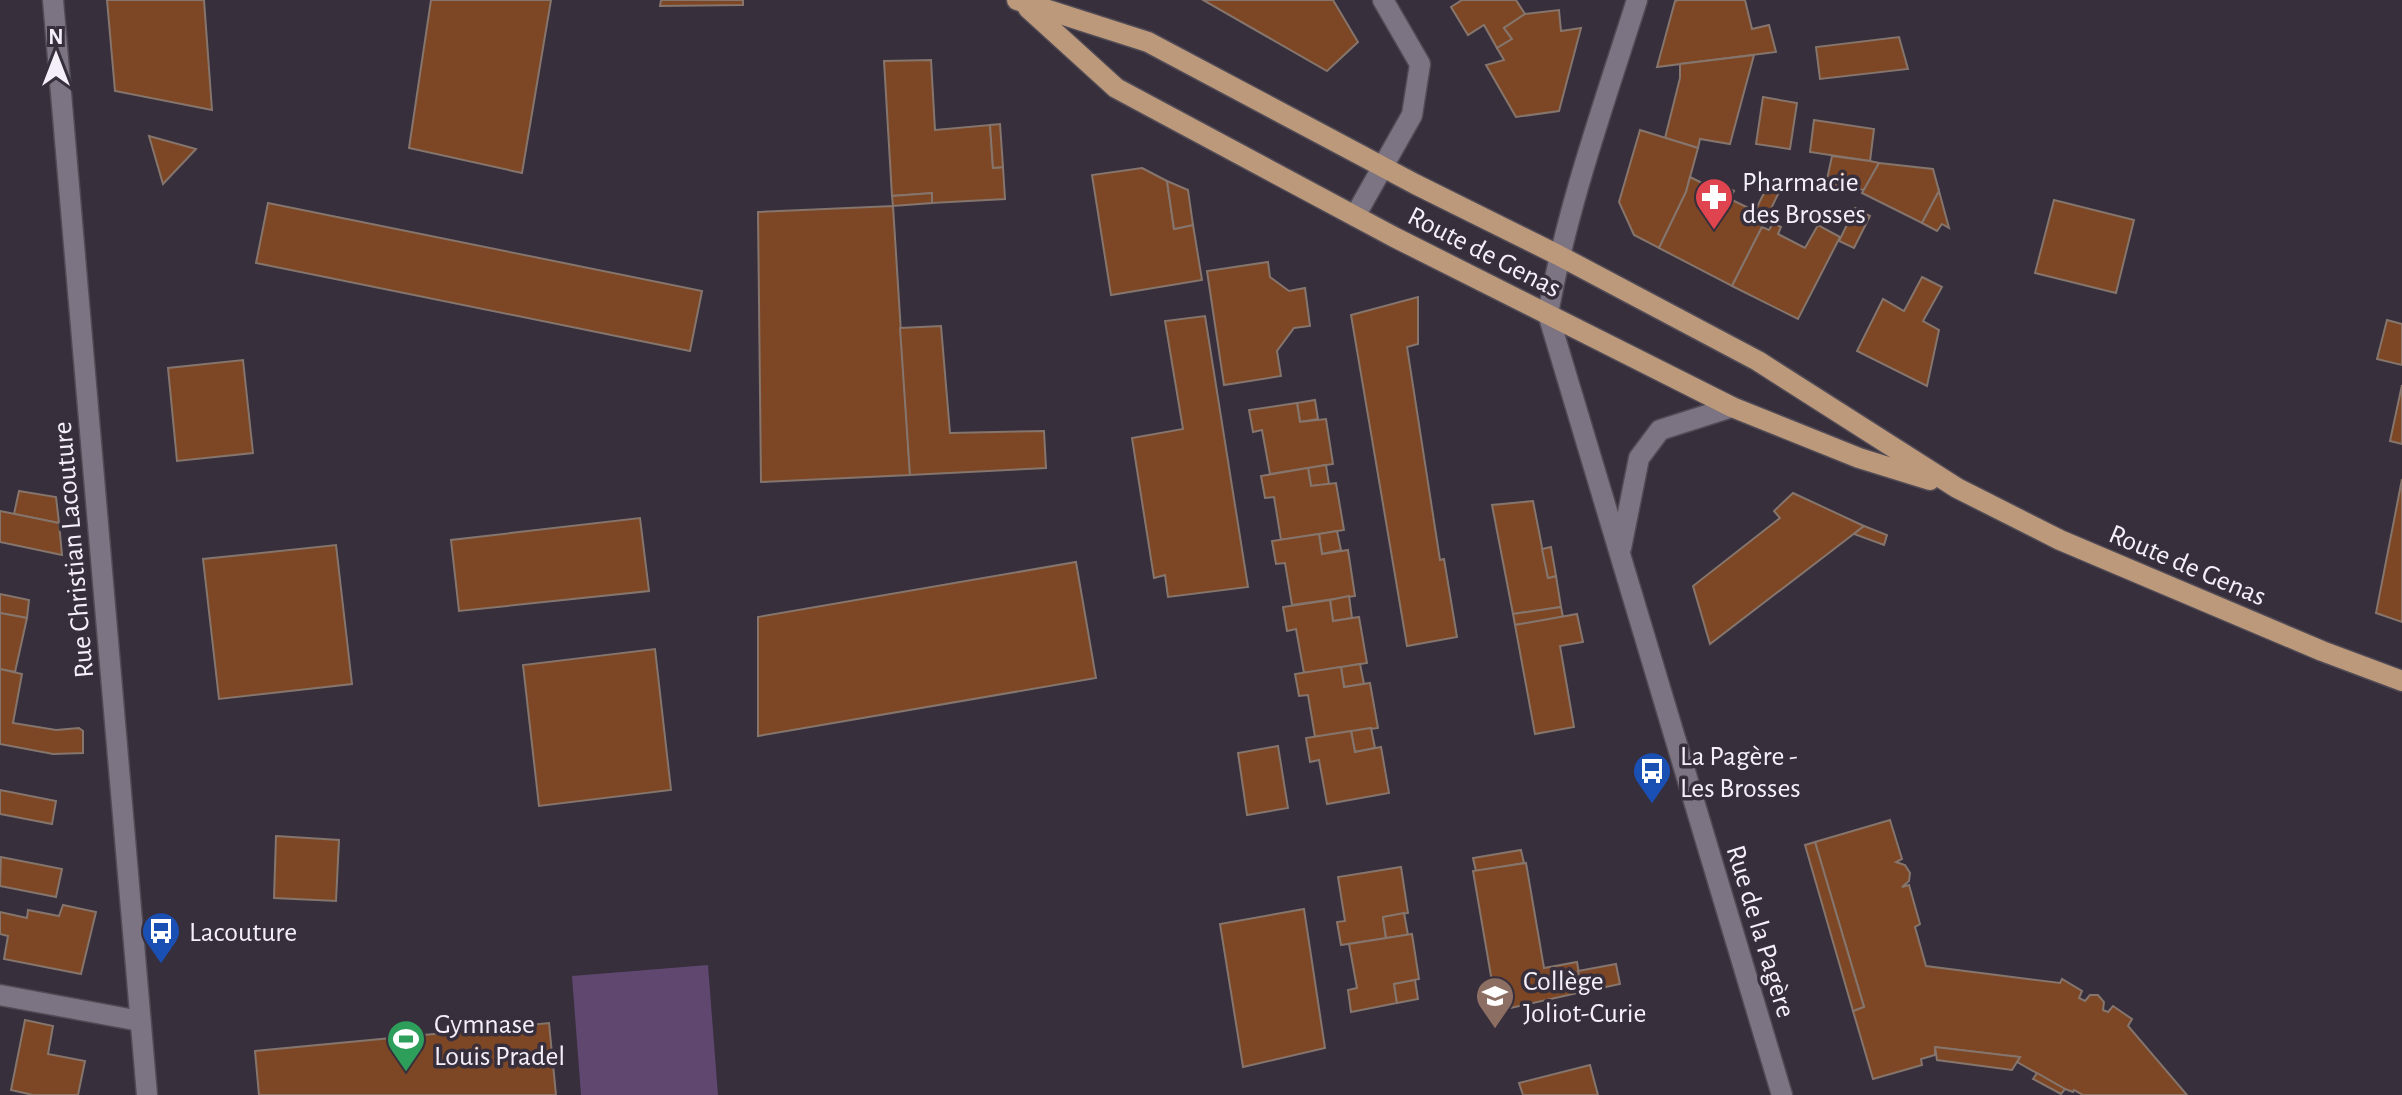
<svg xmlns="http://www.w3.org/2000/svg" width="2402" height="1095" font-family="'Alegreya Sans',sans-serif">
<rect width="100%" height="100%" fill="#372f3c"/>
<path fill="#5f476f" d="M708 965 718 1095H581L572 976Z"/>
<g fill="#7d4726" stroke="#85756c" stroke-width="2">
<path d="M107 0H204L212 110 115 91Z"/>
<path d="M431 0H551L522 173 409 148Z"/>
<path d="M661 0H743V5L660 6Z"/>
<path d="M1203 0H1333L1358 42 1327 71Z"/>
<path d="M1462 0H1516L1525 14 1504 28 1512 39 1497 48 1484 25 1468 35 1451 7Z"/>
<path d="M1679 0H1745L1752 29 1769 25 1776 52 1657 67 1675 1Z"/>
<path d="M1559 10 1561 31 1581 28 1559 111 1516 117 1486 65 1504 60 1497 48 1512 39 1504 28 1525 14Z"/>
<path d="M1899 37 1908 69 1820 79 1816 47Z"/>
<path d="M1754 55 1730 144 1700 139 1698 148 1665 138 1680 78V64Z"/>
<path d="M931 60 935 130 990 125 993 168 1003 167 1005 199 932 203V193L892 196 884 61Z"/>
<path d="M1763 97 1797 103 1790 149 1756 144Z"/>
<path d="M1814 120 1874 129 1870 161 1810 152Z"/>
<path d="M1000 124 1003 167 993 168 990 125Z"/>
<path d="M1640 130 1698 148 1686 192 1659 248 1634 235 1619 202Z"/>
<path d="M149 136 196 149 163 184Z"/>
<path d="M1832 156 1870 161 1879 163 1864 190 1826 184Z"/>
<path d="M1879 163 1933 169 1939 191 1922 223 1862 193Z"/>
<path d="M1142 168 1167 181 1174 229 1193 225 1202 280 1111 295 1092 175Z"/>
<path d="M1690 177 1718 191 1721 184 1734 191 1730 199 1767 217 1732 286 1659 248 1686 192Z"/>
<path d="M1167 181 1188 190 1193 225 1174 229Z"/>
<path d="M1769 183 1781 188 1767 217 1755 211Z"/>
<path d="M1939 191 1949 228 1942 224 1937 231 1922 223Z"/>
<path d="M932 193V203L893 206 892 196Z"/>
<path d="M2054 200 2134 220 2116 293 2035 273Z"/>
<path d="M268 203 702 291 690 351 256 263Z"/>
<path d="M893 206 910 475 761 482 758 212Z"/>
<path d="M1855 208 1870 216 1854 248 1839 241Z"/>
<path d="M1773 223 1781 227 1778 234 1805 248 1818 225 1840 237 1798 319 1732 286 1762 227 1769 230Z"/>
<path d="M1268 262 1270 277 1289 291 1305 288 1310 326 1294 328 1277 351 1281 376 1224 385 1207 271Z"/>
<path d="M1922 277 1942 287 1923 321 1939 330 1927 386 1857 351 1883 299 1904 311Z"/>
<path d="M1418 297V344L1407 347 1440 560 1444 559 1457 637 1407 646 1351 315Z"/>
<path d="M1205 316 1248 587 1168 597 1165 575 1154 578 1132 438 1183 429 1165 321Z"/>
<path d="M2387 320 2402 324V365L2377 359Z"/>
<path d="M941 326 950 433 1044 431 1046 468 910 475 900 328Z"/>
<path d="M243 360 253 453 177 461 168 368Z"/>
<path d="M2402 385V444L2390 441Z"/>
<path d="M1315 400 1318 419 1300 422 1297 403Z"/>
<path d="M1297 403 1300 422 1326 419 1333 464 1270 474 1262 430 1253 432 1249 410Z"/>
<path d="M1326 465 1329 484 1311 486 1308 468Z"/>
<path d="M1308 468 1311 486 1336 483 1344 530 1281 540 1274 497 1265 498 1261 476Z"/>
<path d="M2402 479V622L2376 613Z"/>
<path d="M19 491 56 497 59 523 14 514Z"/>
<path d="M1793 493 1864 526 1710 644 1693 586 1780 518 1774 511Z"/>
<path d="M1533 501 1548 578 1556 576 1561 607 1513 614 1492 505Z"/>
<path d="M0 511 59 523 62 555 0 542Z"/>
<path d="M640 518 649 591 459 611 451 540Z"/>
<path d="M1864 526 1887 535 1884 545 1854 534Z"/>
<path d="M1337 531 1341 550 1322 554 1319 534Z"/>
<path d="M1319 534 1322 554 1348 550 1355 596 1292 605 1285 563 1276 564 1272 541Z"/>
<path d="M336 545 352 684 219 699 203 559Z"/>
<path d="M1551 547 1556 576 1548 578 1542 549Z"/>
<path d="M1076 562 1096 678 758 736V617Z"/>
<path d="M0 594 29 600 27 618 0 613Z"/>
<path d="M1349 596 1352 618 1333 621 1330 600Z"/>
<path d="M1330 600 1333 621 1359 617 1367 663 1304 673 1296 629 1287 631 1283 607Z"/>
<path d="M1561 607 1563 617 1515 625 1513 614Z"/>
<path d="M0 613 27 618 15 672 0 669Z"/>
<path d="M1577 614 1583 642 1560 646 1574 727 1535 734 1515 625Z"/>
<path d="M655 649 671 790 539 806 523 665Z"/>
<path d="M1360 664 1364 684 1344 687 1341 667Z"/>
<path d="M1341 667 1344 687 1370 683 1378 728 1315 737 1308 695 1299 696 1295 674Z"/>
<path d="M0 669 22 674 13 723 56 730 79 728 83 731V753L53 754 0 744Z"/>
<path d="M1371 728 1375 748 1355 752 1351 731Z"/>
<path d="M1351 731 1355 752 1381 747 1389 793 1327 804 1319 760 1310 762 1306 738Z"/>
<path d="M1278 746 1288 808 1247 815 1238 753Z"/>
<path d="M0 790 56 801 52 824 0 814Z"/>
<path d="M1890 820 1902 859 1896 862 1905 865 1910 873 1909 881 1902 887 1909 885 1920 924 1915 927 1926 966 2060 983 2062 979 2082 991 2079 998 2085 1001 2090 995H2098L2104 1002 2103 1010 2108 1012 2113 1006 2132 1019 2128 1026 2187 1095H2083L2074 1090 2073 1092 2065 1089 2017 1062 2020 1057 1935 1047V1055L1921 1059 1922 1065 1873 1079 1853 1011 1864 1007 1815 842Z"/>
<path d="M276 836 339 840 336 901 274 898Z"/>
<path d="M1815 842 1864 1007 1853 1011 1805 845Z"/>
<path d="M1521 850 1524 863 1476 871 1473 858Z"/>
<path d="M1 857 62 869 56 897 0 886Z"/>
<path d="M1526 863 1544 968 1577 962 1582 992 1497 1011 1473 871Z"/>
<path d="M1401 867 1408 913 1383 917 1386 938 1341 945 1337 922 1345 921 1338 877Z"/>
<path d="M63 905 96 912 81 974 4 959 8 936 0 934V912L27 918 28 910 59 916Z"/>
<path d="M1304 909 1325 1048 1243 1067 1220 924Z"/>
<path d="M1404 913 1408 935 1386 938 1383 917Z"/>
<path d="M1412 934 1419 979 1394 984 1397 1003 1351 1012 1348 990 1357 988 1349 944Z"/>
<path d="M1616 964 1620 984 1582 992 1578 971Z"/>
<path d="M1415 980 1418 999 1397 1003 1394 984Z"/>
<path d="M25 1020 53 1026 48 1054 85 1061 78 1095H33L11 1090Z"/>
<path d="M549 1023 556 1095H259L255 1051Z"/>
<path d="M1935 1047 2020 1057 2012 1070 1937 1060Z"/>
<path d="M1590 1065 1598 1095H1523L1519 1083Z"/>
<path d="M2037 1073 2065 1089 2061 1094 2033 1079Z"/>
</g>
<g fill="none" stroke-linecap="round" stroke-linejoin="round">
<g stroke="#514b56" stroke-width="23">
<g id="minor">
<path d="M53 0 147 1095"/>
<path d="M1637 0C1604 104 1567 207 1548 314L1782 1095"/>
<path d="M1355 216 1412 115 1420 64 1383 0"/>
<path d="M1621 548 1639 458 1660 430 1732 407"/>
<path d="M0 995 140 1021"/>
</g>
</g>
<g stroke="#514b56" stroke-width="23">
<g id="major">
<path d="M1017 0 1148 42 1415 184 1558 255 1758 361 1957 488 2060 540 2322 651 2402 681"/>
<path d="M1028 8 1116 88 1394 237 1732 407 1859 458 1930 480"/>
</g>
</g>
<use href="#minor" stroke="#7c7482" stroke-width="20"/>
<use href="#major" stroke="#bc997a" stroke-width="20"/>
</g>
<defs>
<g id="pharmacy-pin" transform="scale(2)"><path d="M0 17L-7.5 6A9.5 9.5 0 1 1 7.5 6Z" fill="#e0444e" stroke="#372f3c"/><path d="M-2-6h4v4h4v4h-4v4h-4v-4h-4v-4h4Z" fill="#fff"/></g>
<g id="bus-pin" transform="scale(2)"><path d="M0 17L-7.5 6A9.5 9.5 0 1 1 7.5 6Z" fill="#1a4fb4" stroke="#372f3c"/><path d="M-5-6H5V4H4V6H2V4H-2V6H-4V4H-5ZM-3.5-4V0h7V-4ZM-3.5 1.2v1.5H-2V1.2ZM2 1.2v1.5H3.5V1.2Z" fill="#fff"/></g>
<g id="school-pin" transform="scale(2)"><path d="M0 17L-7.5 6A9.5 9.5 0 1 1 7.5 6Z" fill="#8d6e63" stroke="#372f3c"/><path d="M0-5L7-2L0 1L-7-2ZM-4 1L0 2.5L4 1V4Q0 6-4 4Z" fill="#fff"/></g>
<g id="stadium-pin" transform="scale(2)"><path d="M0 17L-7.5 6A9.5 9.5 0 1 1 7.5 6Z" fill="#2e9e5b" stroke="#372f3c"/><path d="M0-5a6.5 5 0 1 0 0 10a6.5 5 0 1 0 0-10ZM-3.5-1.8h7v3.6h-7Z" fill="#fff"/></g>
</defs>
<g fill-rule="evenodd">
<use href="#pharmacy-pin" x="1714" y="197"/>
<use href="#bus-pin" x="1652" y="771"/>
<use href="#bus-pin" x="161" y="931"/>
<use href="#school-pin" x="1495" y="996"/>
<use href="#stadium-pin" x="406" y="1039"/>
</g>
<g text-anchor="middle" stroke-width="7" stroke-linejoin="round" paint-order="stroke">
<g font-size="28" fill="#f4eff8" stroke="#372f3c" text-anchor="start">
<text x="1742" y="191">Pharmacie<tspan x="1742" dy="32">des Brosses</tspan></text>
<text x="1680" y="765">La Pagère -<tspan x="1680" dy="32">Les Brosses</tspan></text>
<text x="189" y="941">Lacouture</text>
<text x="1523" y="990">Collège<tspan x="1523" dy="32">Joliot-Curie</tspan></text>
<text x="434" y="1033">Gymnase<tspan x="434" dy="32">Louis Pradel</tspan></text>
</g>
<g font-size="28" fill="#f4eff8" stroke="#372f3c">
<text transform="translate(1485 251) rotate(27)" y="10">Route de Genas</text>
<text transform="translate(72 550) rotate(-95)" y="10">Rue Christian Lacouture</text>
<text transform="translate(2188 564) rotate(23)" y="10">Route de Genas</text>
<text transform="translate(1762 931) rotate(73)" y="10">Rue de la Pagère</text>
</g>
</g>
<g transform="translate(56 56)" stroke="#372f3c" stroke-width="6" paint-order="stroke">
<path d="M0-6L14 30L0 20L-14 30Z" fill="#f4eff8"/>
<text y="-12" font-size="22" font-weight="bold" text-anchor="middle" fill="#f4eff8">N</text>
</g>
</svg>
